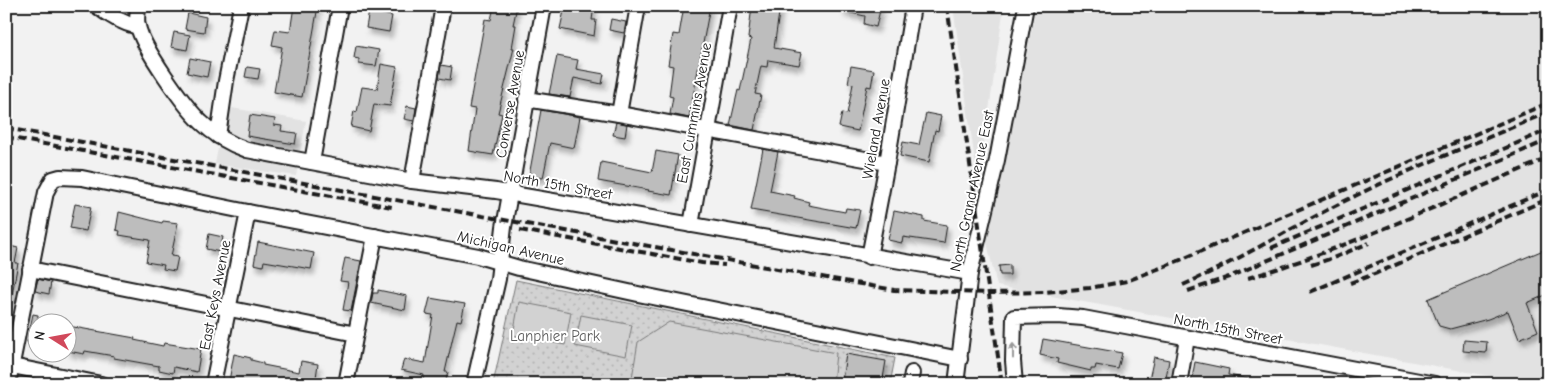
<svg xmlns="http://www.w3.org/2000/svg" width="1554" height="390" font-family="'Comic Neue',sans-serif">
<defs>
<pattern id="grass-dots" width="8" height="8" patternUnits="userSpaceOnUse" patternTransform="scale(1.25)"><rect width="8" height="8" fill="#d2d2d2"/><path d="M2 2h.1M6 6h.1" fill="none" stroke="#b4b4b4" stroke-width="1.8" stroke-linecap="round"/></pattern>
<filter id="shadow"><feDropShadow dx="3" dy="5.5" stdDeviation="2.5" flood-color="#0004"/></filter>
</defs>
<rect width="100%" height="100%" fill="#f2f2f2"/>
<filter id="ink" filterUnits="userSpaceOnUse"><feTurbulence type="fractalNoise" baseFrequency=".02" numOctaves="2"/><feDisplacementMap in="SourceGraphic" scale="10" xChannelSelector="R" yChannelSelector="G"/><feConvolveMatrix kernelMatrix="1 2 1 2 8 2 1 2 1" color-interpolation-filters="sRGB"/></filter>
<g filter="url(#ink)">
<g fill="#e2e2e2">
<path d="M953 6H1004L989 110 977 176Z"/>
<path d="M1036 6H1548V384H1533L997 286 985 234 1006 160Z"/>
<path d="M226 107 306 121 296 176 215 164Z"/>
</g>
<path fill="url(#grass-dots)" stroke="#777" d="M516 280 895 358 890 384H493Z"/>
<g fill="#d2d2d2" stroke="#777">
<path d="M519 302 571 312 565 345 513 335Z"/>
<path d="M581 315 632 325 626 356 575 346Z"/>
<path d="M669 322 836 353 833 384H631L638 342Z"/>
</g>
<g fill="#bdbdbd" stroke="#1c1c1c" filter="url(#shadow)">
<path d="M294 6H318L302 97 274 92 282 47 272 45 275 30 290 32Z"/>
<path d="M494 6H517L513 25H516L512 48H514L498 113 502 114 493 155 469 151 475 109 469 108 485 19 491 20Z"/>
<path d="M565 6H594L592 20H596L594 36 560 29Z"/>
<path d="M684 6H710L689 118 670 114 673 97 669 96 673 66 668 65 673 34 679 35Z"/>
<path d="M752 6H780L774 48 802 53 799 65 768 60 767 67 761 66 755 94 761 95 754 130 730 125 738 90 740 91 746 63 751 39 748 38Z"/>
<path d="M842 6H881L876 27 864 24 865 16 842 11Z"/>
<path d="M369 11 392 16 389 32 366 28Z"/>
<path d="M188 13 206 17 204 32 185 29Z"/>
<path d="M611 19 626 22 624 33 609 30Z"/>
<path d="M174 32 190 35 187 50 171 47Z"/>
<path d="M356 46 379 50 376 66 359 64V59L354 58Z"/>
<path d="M557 56 578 60 576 69 604 74 602 84 574 78 570 97 549 94Z"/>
<path d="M190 58 210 62 207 77 187 73Z"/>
<path d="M381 64 397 67 390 106 374 104 369 131 351 127 354 111 357 112 362 87 377 89Z"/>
<path d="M441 65 452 67 450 80 439 78Z"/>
<path d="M851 66 874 70 871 87 867 86 858 131 839 127 842 113 847 114 853 84 848 83Z"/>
<path d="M247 67 260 69 258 79 245 77Z"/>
<path d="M407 106 416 108 414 121 404 119Z"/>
<path d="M541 110 580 117 574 148 550 143 543 178 529 176Z"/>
<path d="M926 113 941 116 938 131 935 130 929 162 900 156 903 142 919 145Z"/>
<path d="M250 115 275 119 274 125 282 126 281 131 297 133 295 144 247 136Z"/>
<path d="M616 122 627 124 625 137 613 135Z"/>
<path d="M763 149 778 152 770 191 795 196 794 198 809 202 808 205 845 212 846 208 860 210 856 228 751 210Z"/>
<path d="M656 151 678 155 671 195 648 191 649 190 598 181 601 162 652 172Z"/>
<path d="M75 204 91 207 86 231 70 228Z"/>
<path d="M894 211 924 217V221L947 225 944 243 903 237 902 243 888 240Z"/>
<path d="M119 212 162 223 163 221 178 223 171 256 178 257 175 271 163 269 164 265 146 262 150 240 119 235 120 231 116 230Z"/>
<path d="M209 234 223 237 220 252 206 249Z"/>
<path d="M258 242 314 253 311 269 264 261 263 266 254 264Z"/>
<path d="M6 245 18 248 15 263H18L11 299H6Z"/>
<path d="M1548 248V294L1527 303 1538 331 1519 339 1508 311 1488 319 1450 329 1439 326 1428 299Z"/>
<path d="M345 258 361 261 351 311 343 310 348 282 340 281Z"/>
<path d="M1010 265V275H1000L999 266Z"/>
<path d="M38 279 51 282 49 294 35 291Z"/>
<path d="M378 290 407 296 405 310 371 303 373 293H378Z"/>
<path d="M430 298 465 304 461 321 457 320 452 341 445 372H448L445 384H434L423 381 424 375 401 370 404 359 425 363 433 315 426 314Z"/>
<path d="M33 314 38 315V345L27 342Z"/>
<path d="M68 326 135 338 134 340 163 346 164 343 201 349 197 372 174 367 173 373 159 370V366L114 358V356L85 351 84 354 68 351Z"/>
<path d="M1043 339 1122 353 1118 369 1096 365 1095 369H1091V371L1057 363 1058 359 1040 355Z"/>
<path d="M1464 340 1487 342 1486 353 1463 351Z"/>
<path d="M234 354 251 358V360L263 363V365L299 372 301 361 318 364 315 384H258L247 382 245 384 229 381Z"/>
<path d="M846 354 886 361 882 384H859L842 381Z"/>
<path d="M1154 357 1169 360 1165 384H1148Z"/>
<path d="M1195 362 1229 369 1228 375 1249 379 1248 384H1191Z"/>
</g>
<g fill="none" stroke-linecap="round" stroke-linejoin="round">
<g stroke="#1c1c1c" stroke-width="18">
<g id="minor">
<path d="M97 6C109 16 123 23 138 27"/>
<path d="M138 6C138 12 136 20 138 26 142 47 185 107 201 122 214 135 230 144 247 150L412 181 496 191 970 273"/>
<path d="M526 99 619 114 887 163"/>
<path d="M619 114 638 6"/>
<path d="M218 136 226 81 241 6"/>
<path d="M312 162 340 6"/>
<path d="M412 181 443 6"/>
<path d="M691 225 730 6"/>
<path d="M869 257 887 163 913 6"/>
<path d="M30 269 356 334"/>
<path d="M12 366 101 384"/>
<path d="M8 384 46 192 53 179 60 177 82 178 248 212 478 256 519 268 638 294 960 359"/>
<path d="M213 384 248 212"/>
<path d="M346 384 375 236"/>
<path d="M474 384 498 279 504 227 544 6"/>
<path d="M910 384 912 373"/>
<path d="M956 384 970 273 997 160 1026 6"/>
<path d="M1015 384 1013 361 1014 317 1058 316 1083 318 1435 384"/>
<path d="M1179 384 1187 338"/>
</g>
</g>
<use href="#minor" stroke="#fff" stroke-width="14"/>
<g stroke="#1c1c1c" stroke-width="4" stroke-dasharray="8 4" stroke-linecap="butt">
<path d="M947 6 1002 384"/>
<path d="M6 128 488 217 894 290 989 293 1045 292 1090 288 1127 281 1178 261 1548 103"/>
<path d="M6 137 392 207"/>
<path d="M520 230 702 263 725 265"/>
<path d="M1271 248 1548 130"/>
<path d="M1311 265 1333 258 1369 243"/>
<path d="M1248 278C1351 247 1449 200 1548 158"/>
<path d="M1350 283 1377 273 1548 199"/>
<path d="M1183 285C1242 259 1297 224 1355 196 1418 165 1484 140 1548 112"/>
<path d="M1188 291 1229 277 1548 140"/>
<path d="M1310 292 1548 190"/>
</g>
</g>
<defs><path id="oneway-shaft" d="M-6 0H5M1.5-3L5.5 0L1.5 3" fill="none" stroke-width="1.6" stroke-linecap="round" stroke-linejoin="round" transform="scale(1.25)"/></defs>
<use stroke="#999" href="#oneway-shaft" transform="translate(1013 351) rotate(-90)"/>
</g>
<g text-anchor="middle" stroke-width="4" stroke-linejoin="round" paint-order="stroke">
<g font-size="15" fill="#1c1c1c" stroke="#fff">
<text transform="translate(510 104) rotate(-80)" y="5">Converse Avenue</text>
<text transform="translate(694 113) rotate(-80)" y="5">East Cummins Avenue</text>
<text transform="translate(876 129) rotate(-80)" y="5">Wieland Avenue</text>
<text transform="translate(558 185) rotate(10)" y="5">North 15th Street</text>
<text transform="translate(972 191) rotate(-78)" y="5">North Grand Avenue East</text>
<text transform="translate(511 248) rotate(13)" y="5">Michigan Avenue</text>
<text transform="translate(215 295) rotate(-79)" y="5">East Keys Avenue</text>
<text transform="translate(1228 329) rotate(11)" y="5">North 15th Street</text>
</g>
<g font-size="15" fill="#5c5c5c" stroke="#fff">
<text x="555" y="341">Lanphier Park</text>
</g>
</g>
<rect width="1554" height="390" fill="none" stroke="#fff" stroke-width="25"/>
<rect x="12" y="12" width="1529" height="365" fill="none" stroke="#1c1c1c" stroke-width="2" filter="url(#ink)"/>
<g transform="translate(52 338) rotate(281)"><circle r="24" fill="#ffffff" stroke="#a4a4a4"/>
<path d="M0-4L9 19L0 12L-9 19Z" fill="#d1495b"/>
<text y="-8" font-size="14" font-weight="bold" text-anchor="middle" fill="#1c1c1c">N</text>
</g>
</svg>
